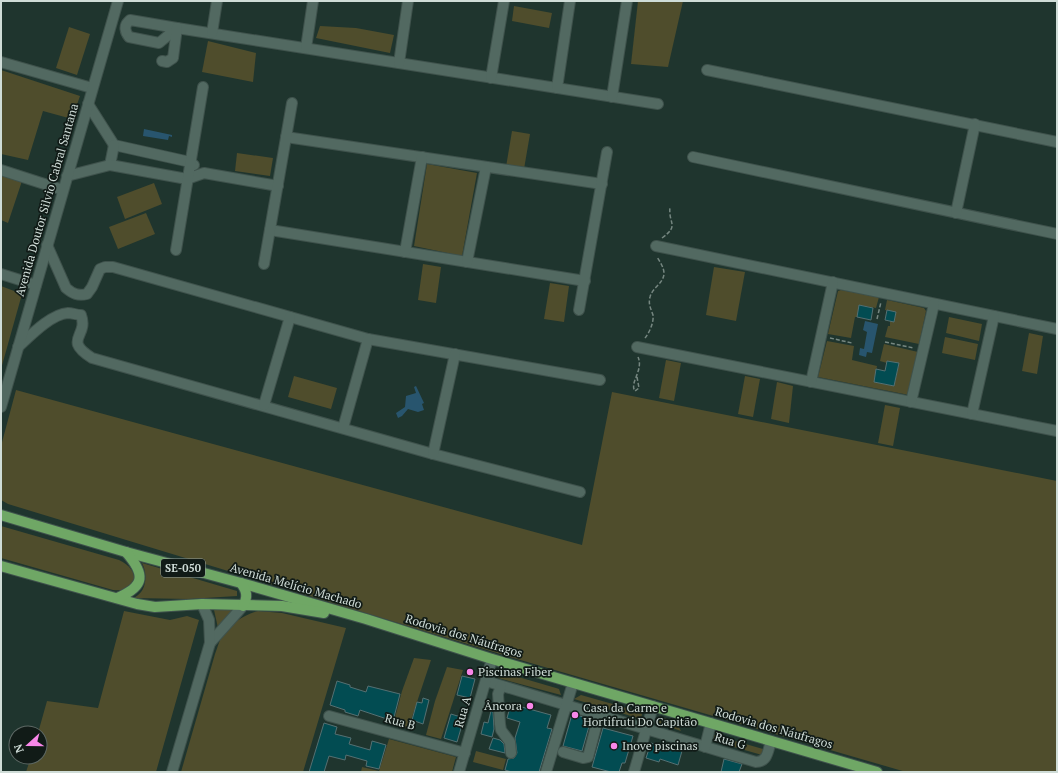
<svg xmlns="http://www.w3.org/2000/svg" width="1058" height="773" font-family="'PT Serif',serif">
<rect width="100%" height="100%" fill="#1f352e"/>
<g fill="#4f4d2c">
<path d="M638 1H683L668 67 631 64Z"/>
<path d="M514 6 552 13 549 28 512 21Z"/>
<path d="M320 26 356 28 394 35 390 53 316 38Z"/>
<path d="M69 27 90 34 77 75 56 68Z"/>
<path d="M208 41 256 53 253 82 202 72Z"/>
<path d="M1 70 80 96 72 119 43 111 28 160 1 154Z"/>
<path d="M512 131 530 134 524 169 506 167Z"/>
<path d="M237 153 273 158 270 176 235 171Z"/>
<path d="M427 164 477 173 462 256 414 246Z"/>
<path d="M1 174 22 181 8 223 1 220Z"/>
<path d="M154 183 162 204 125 219 117 197Z"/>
<path d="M146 213 155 234 118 249 109 227Z"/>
<path d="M423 264 441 267 436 303 418 300Z"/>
<path d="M714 267 745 272 736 321 706 315Z"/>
<path d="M550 283 569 286 564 322 544 319Z"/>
<path d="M1 286 22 294 1 369Z"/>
<path d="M841 290 879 297 876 308 859 305 857 317H855L851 338 828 334 838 291Z"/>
<path d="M887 300 924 308 926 311 919 344 885 337 888 326H890V321H894L896 312 885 310Z"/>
<path d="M949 317 982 324 979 341 946 333Z"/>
<path d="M1029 333 1043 336 1037 374 1022 371Z"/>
<path d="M945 337 978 344 975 360 942 353Z"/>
<path d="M827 341 854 346 852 360 877 366 874 382 894 386 899 364 887 361V363L880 361 884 344 918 352 909 395 818 377Z"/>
<path d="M666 360 681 363 674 401 659 398Z"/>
<path d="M294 376 337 388 331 409 288 397Z"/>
<path d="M745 376 760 379 753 417 738 414Z"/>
<path d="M777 382 793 386 789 423 771 419Z"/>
<path d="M16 390 582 545 612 392 1057 481V772H906L510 657 8 504 1 500V446Z"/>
<path d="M885 405 900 408 893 446 878 443Z"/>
<path d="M1 526 119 560C142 571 138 593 113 590L1 558Z"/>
<path d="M142 563 237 591V596L189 599 133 598C147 593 148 574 142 563Z"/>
<path d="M216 609H234L218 628 214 610Z"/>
<path d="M124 611 170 620 187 616 199 620 156 772H26L31 757H40V733H38L47 701 98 708Z"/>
<path d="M258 611 282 613 346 628 303 772H181L215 654C217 649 219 641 222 636 230 624 244 615 258 611Z"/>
<path d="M414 658 431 660 408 729 393 725 402 691Z"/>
<path d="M447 667 463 670 441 739 426 735 435 701Z"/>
<path d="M505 673 556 688 559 689 561 695 498 678 501 674Z"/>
<path d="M581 695 641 712 642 714 641 719 574 699Z"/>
<path d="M665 718 676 722 681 731 655 722Z"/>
<path d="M714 735 763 749 762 755 713 741Z"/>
<path d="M389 739 456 757 452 772H361L362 767 379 771Z"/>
<path d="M476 751 506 759 503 770 473 762Z"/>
</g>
<g fill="#28556e">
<path d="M144 129 172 135V137L169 136 168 140 143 136Z"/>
<path d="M865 321 878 324 872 353 867 352 866 357 859 355 860 348 864 349 867 332 863 330Z"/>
<path d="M416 386 424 403 422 404 424 410 418 412 408 409 402 416 398 418 396 413 405 407 406 396 416 393 414 387Z"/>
</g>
<g fill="#024c52" stroke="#557072">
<path d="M859 305 873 308 871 320 857 317Z"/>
<path d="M887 310 896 312 894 322 885 320Z"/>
<path d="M887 361 899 363 894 386 874 382 876 369 885 371Z"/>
<path d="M462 676 475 679 470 698 457 695Z"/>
<path d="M337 681 350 685V687L366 692 368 686 400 694 393 721 360 710 358 716 345 712V710L330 705Z"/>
<path d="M423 698 429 700 423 724 412 720 417 702 422 703Z"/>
<path d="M511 704 551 715 547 728 552 729 539 772H512L505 770 508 759 514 758 517 753 515 738 520 722 507 718Z"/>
<path d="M491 711 493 712 494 729 492 737 481 734 484 722 488 723Z"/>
<path d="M451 714 464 718 457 742 444 738Z"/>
<path d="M572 714 591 719 582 751 563 746Z"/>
<path d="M324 723 337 727 335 734 351 738 349 744 370 750 372 741 386 745 379 769 366 766 367 761 346 755 345 760 329 756 324 772H309Z"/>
<path d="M603 728 633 736 625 763H622L619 772H611L592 767Z"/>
<path d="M493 738 500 740 504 744 505 753 489 749Z"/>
<path d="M651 743 669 749 670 747 682 751 678 765 660 759 659 762 646 758Z"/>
<path d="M724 759 742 764 739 772H721Z"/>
</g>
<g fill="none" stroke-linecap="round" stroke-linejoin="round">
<g stroke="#3f524c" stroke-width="12">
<g id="minor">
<path d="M177 28 159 43 129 37C125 32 124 26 128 22L130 20 136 21 177 28 658 104"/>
<path d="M212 33 217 1"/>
<path d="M306 48 313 1"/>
<path d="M162 61 167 62 173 58 177 28"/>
<path d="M1 62 92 88"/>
<path d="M399 63 408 1"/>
<path d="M707 70 1057 142"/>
<path d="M491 78 504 1"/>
<path d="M557 88 570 1"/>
<path d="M612 97 627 1"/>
<path d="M88 104 114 145 190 162 194 165"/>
<path d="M286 137 602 184"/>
<path d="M693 157 1057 234"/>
<path d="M110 165 114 145"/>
<path d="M1 170 63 190"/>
<path d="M67 176 110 165 187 179 204 173 278 186"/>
<path d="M956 213 975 124"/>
<path d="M270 230 585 281"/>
<path d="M47 245 66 288C73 294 78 296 87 294L92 287 100 269 105 267H113L368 339 600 380"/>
<path d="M656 246 1057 329"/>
<path d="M176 250 203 87"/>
<path d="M405 252 422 157"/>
<path d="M467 262 486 167"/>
<path d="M264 264 292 103"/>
<path d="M1 274 36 285"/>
<path d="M579 310 607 152"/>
<path d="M18 347C30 336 51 314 68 313 72 313 77 315 81 315 89 337 62 339 92 358L433 454 580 492"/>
<path d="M637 347 1057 431"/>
<path d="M811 382 833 282"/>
<path d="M911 402 934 304"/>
<path d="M264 405 290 317"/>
<path d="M1 407 118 1"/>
<path d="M972 414 994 316"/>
<path d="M343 428 368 339"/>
<path d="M433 454 455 354"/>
<path d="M210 643 243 606"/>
<path d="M486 681 756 762C768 762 768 750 771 741"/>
<path d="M501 686 498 694 500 724 501 730 510 742 511 753"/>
<path d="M329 716 465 753"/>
<path d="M705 747 711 723"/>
<path d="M563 752 583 758 588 757 599 715"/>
<path d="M172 772 210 643 209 620 202 604"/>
<path d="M459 772 492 659"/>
<path d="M546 772 573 683"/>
<path d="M634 772 653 706"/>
</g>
</g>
<g stroke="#3f524c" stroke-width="12">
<g id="major">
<path d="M1 515 126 552 241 583 366 619 492 659 877 772"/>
<path d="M1 566 137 604 155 607 202 604 282 606 324 613"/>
<path d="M241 583C247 591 248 597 243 606"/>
<path d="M117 598C146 586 145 574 126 552"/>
</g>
</g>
<g stroke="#768781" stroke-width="1.5" stroke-dasharray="4 2" stroke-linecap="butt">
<path d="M662 238C680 225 668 224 670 207"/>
<path d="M877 319 881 302"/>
<path d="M645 338C649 333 654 323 653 315 651 309 648 304 650 297 652 288 663 284 664 274 664 267 660 262 657 257"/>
<path d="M830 338 852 343"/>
<path d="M885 342 914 348"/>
<path d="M637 377 639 388 635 391C629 383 644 370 638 357"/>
</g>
<use href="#minor" stroke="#526961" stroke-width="10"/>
<use href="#major" stroke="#6fa765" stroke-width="10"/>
</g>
<g fill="#f987e9" stroke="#111b17" stroke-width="1.5">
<circle cx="470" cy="672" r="4"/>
<circle cx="530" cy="706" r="4"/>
<circle cx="575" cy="715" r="4"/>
<circle cx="614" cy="746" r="4"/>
</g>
<g text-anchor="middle" stroke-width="3.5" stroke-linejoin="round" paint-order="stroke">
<rect fill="#111b17" stroke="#96a29d" stroke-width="1" x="161" y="559" width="44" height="18" rx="3"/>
<g font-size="11" font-weight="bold" fill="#cfdcd7">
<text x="183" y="572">SE-050</text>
</g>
<g font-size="12" fill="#cfdcd7" stroke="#111b17">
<text transform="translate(47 200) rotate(-74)" y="4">Avenida Doutor Silvio Cabral Santana</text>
<text transform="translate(296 586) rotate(16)" y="4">Avenida Melício Machado</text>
<text transform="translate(464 636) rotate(17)" y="4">Rodovia dos Náufragos</text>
<text transform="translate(463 712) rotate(-74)" y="4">Rua A</text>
<text transform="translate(400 722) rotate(15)" y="4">Rua B</text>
<text transform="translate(774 728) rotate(16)" y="4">Rodovia dos Náufragos</text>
<text transform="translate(730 741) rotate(17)" y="4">Rua G</text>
</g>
<g font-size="12" fill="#cfdcd7" stroke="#111b17" text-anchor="start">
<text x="478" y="676">Piscinas Fiber</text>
<text x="522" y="710" text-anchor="end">Âncora</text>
<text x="583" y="712">Casa da Carne e<tspan x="583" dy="14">Hortifruti Do Capitão</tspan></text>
<text x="622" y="750">Inove piscinas</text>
</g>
</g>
<rect width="1058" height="773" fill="none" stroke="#cfdcd7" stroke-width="4"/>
<g transform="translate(28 745) rotate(249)"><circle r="19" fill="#111b17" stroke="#5d6864"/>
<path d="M0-3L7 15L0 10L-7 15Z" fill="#f987e9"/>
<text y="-6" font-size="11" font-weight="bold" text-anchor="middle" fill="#cfdcd7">N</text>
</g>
</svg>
